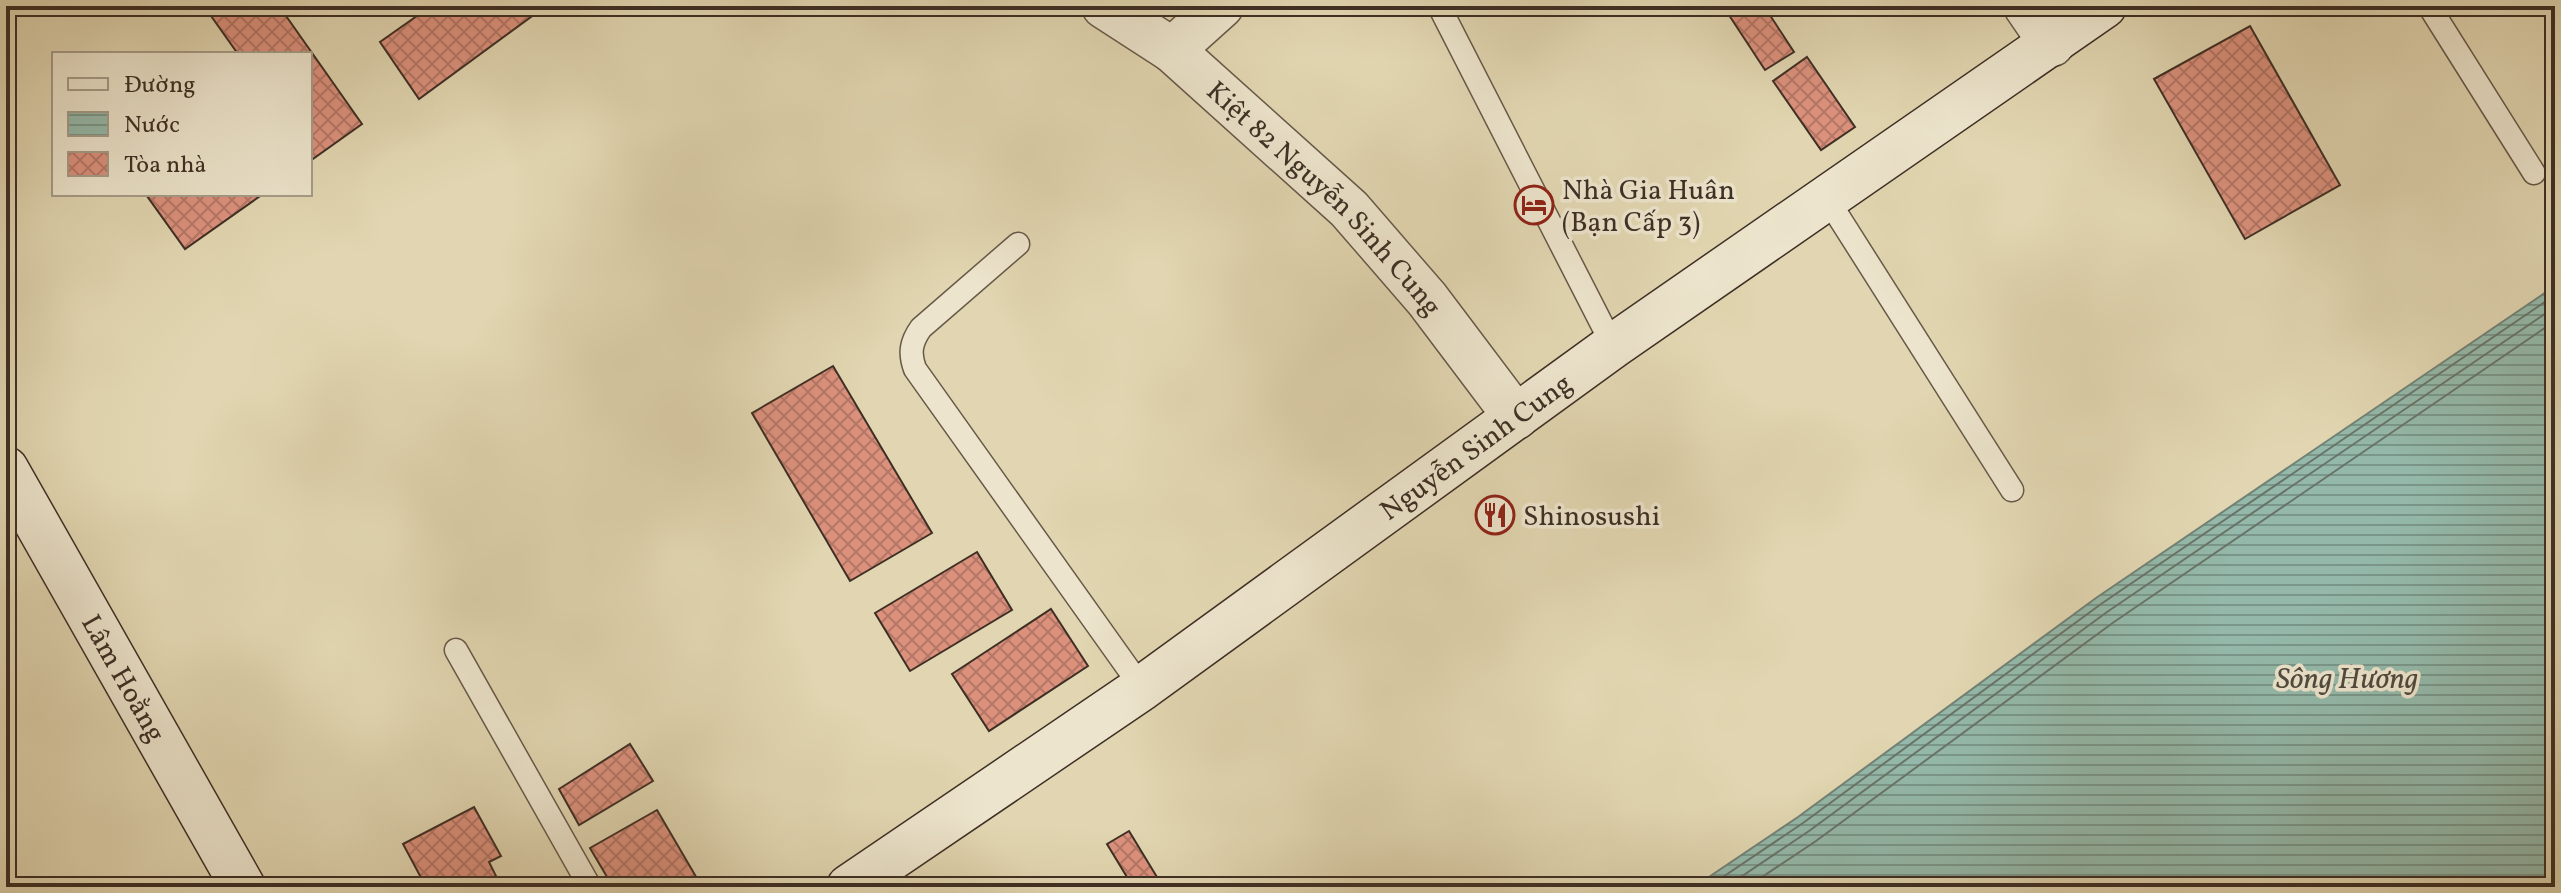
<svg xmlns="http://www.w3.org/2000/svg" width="2561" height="893" font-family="Vollkorn,serif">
<defs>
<pattern id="water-rules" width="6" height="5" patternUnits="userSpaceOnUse" patternTransform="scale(2)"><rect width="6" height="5" fill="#94b9aa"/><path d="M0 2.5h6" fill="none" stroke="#7a978a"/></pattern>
<pattern id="building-cross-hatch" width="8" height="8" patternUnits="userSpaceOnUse" patternTransform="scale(2)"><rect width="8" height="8" fill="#dc917d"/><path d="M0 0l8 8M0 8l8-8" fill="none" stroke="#b47766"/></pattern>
</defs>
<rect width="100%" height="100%" fill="#e1d6b1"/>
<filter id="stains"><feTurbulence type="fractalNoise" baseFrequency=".0025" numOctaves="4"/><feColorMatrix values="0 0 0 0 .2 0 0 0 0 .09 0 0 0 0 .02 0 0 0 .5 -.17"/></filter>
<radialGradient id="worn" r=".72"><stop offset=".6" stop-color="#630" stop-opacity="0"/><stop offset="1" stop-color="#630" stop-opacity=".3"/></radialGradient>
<path fill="url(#water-rules)" stroke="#728275" stroke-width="2" d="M2555 286V887H1694L1798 817 2096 598Z"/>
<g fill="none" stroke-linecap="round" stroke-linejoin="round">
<g stroke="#697468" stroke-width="2">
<path d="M1708 887 1803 823 2101 604 2555 295"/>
<path d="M1726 887 1809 831 2107 612 2555 307"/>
<path d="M1747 887 1816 841 2114 622 2555 321"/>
</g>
</g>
<g fill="url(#building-cross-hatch)" stroke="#3e2f25" stroke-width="2">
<path d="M204 6H279L362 124 310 161V54H238Z"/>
<path d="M431 6H546L419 99 380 42Z"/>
<path d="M1723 6H1764L1794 52 1765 70Z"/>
<path d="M2250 26 2340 185 2245 239 2154 79Z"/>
<path d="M1807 57 1855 127 1821 150 1773 81Z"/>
<path d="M151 194H263L185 249 147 196Z"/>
<path d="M833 366 932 533 850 581 752 413Z"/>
<path d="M977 552 1012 610 910 671 875 613Z"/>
<path d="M1051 609 1088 666 989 731 952 674Z"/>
<path d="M630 744 653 781 579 825 559 789Z"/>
<path d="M474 807 501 856 489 862 496 876 475 887H426L403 844Z"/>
<path d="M657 810 702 887H613L590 848Z"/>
<path d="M1129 831 1163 887H1133L1107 844Z"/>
</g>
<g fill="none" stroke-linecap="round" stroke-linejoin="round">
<g stroke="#675948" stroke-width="25">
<g id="lane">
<path d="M1439 6 1613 346"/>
<path d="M2429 6 2534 173"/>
<path d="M1828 200 2012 490"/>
<path d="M1018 244 921 328C911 342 909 353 915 369L1142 688"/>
<path d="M456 650 590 887"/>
</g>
</g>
<g stroke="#675948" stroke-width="47">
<g id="street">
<path id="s1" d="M1104 6 1172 50 1349 209 1427 299 1516 417"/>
<path d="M2026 6 2052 44"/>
<path d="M1172 50 1221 6"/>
</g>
</g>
<g stroke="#3e2f25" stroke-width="47">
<g id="secondary">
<path id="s2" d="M6 469 243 887"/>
<path id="s3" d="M849 887 1142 688 1613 346 2104 6"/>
</g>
</g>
<use href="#lane" stroke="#ece4cc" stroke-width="22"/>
<use href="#street" stroke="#ece4cc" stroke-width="44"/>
<use href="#secondary" stroke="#ece4cc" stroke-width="44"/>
</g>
<defs>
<g id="hotel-ring" transform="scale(2)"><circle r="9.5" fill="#ece4cc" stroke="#8f2418" stroke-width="1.5"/><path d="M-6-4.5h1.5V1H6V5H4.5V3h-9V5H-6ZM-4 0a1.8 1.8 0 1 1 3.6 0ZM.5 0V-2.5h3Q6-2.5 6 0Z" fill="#8f2418"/></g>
<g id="restaurant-ring" transform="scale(2)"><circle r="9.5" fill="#ece4cc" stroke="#8f2418" stroke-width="1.5"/><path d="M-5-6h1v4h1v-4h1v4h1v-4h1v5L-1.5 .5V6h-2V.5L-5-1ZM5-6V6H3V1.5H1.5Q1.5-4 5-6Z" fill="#8f2418"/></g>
</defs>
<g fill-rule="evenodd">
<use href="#hotel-ring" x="1534" y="205"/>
<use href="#restaurant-ring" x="1495" y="515"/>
</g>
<g text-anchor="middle" stroke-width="7" stroke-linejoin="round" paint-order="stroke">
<g font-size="28" fill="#3e2f25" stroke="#ece4cc" text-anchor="start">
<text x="1562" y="199">Nhà Gia Huân<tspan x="1562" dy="32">(Bạn Cấp 3)</tspan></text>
<text x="1523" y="525">Shinosushi</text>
</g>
<g font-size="28" fill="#3e2f25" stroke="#ece4cc">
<text dy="10" stroke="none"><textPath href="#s1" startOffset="294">Kiệt 82 Nguyễn Sinh Cung</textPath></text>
<text dy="10" stroke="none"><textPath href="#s3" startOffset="766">Nguyễn Sinh Cung</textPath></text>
<text dy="10" stroke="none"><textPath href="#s2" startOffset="240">Lâm Hoằng</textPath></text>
</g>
<g font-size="30" font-style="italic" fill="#4f4b40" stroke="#ece4cc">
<text x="2347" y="688">Sông Hương</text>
</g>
</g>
<rect width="2561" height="893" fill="none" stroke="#e1d6b1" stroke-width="32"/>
<rect x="8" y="8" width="2545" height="877" fill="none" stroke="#3e2f25" stroke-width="4"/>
<rect x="16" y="16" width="2529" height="861" fill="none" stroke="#3e2f25" stroke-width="2"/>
<rect x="52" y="52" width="260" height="144" fill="#ece4cc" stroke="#a69c89" stroke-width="2"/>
<rect x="68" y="78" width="40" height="12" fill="#ece4cc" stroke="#a69c89" stroke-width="2"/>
<text x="124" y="92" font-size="24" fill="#3e2f25">Đường</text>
<rect x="68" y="112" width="40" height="24" fill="url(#water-rules)" stroke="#a69c89" stroke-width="2"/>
<text x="124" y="132" font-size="24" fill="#3e2f25">Nước</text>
<rect x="68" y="152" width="40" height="24" fill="url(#building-cross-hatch)" stroke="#a69c89" stroke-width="2"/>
<text x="124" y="172" font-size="24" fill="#3e2f25">Tòa nhà</text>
<rect width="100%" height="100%" filter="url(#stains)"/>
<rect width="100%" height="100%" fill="url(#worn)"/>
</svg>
